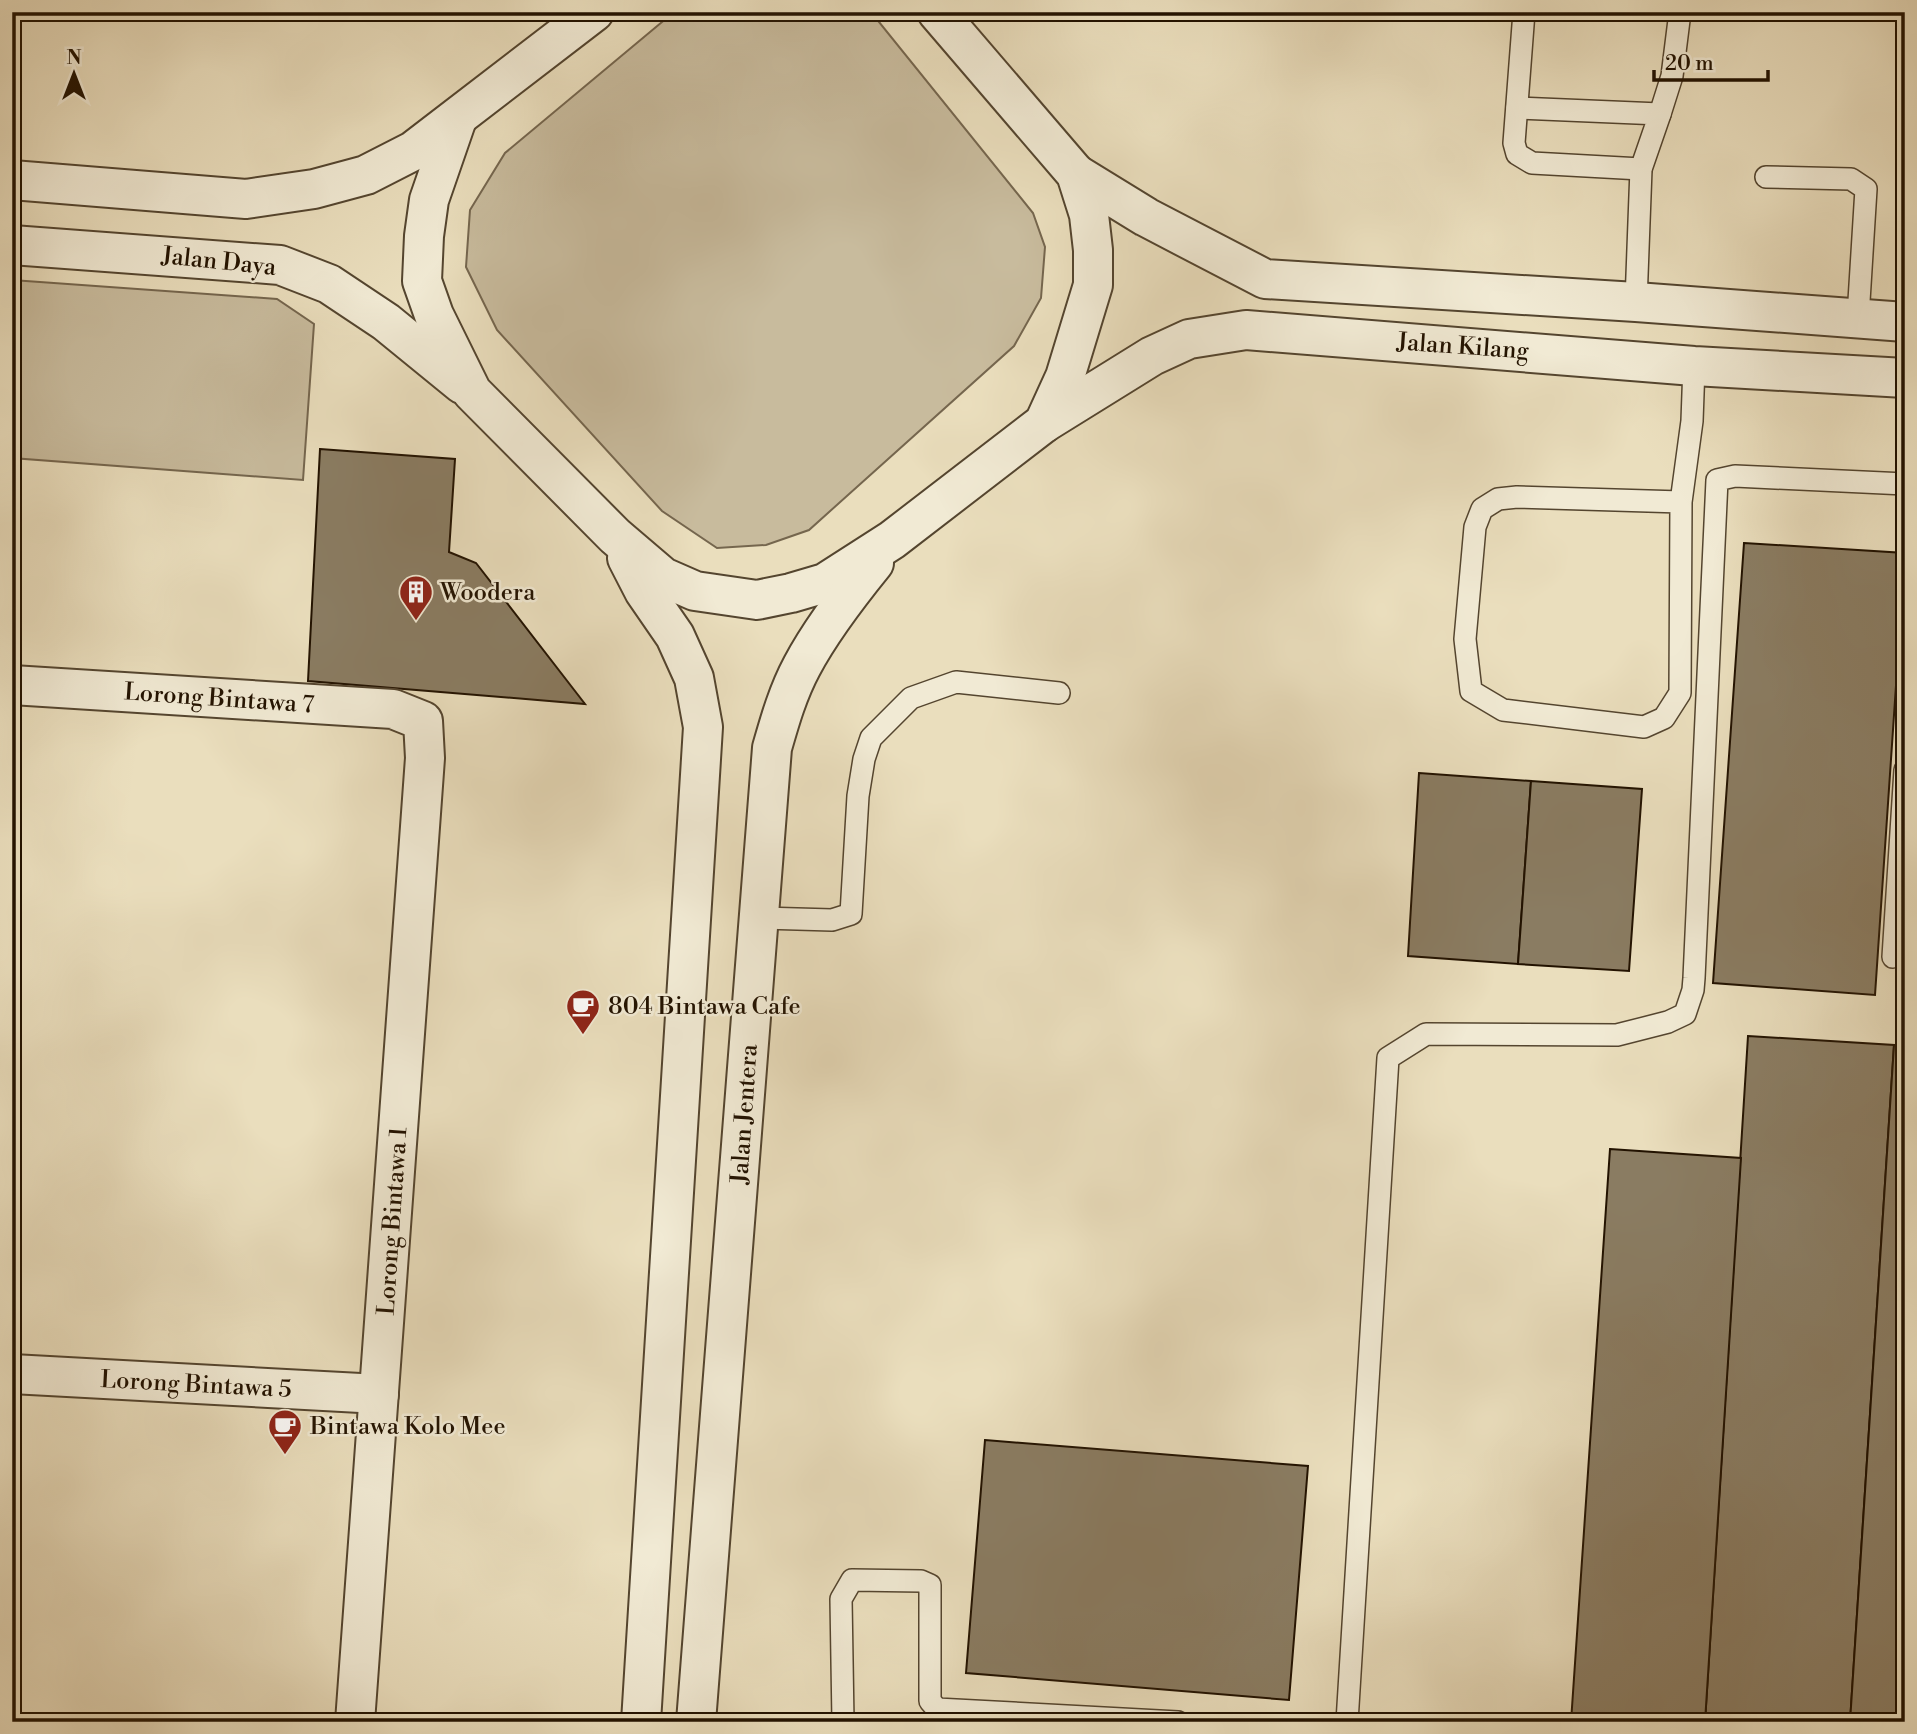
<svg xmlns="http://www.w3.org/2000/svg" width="1917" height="1734" font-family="'Libre Bodoni',serif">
<rect width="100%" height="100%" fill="#eadebd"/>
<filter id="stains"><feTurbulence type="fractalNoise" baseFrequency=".00286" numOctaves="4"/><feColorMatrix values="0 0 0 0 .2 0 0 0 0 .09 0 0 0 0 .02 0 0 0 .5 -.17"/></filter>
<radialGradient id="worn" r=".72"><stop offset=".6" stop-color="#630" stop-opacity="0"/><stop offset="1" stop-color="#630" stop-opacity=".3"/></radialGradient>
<g fill="#c8bb9d" stroke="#75664e" stroke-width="2">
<path d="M674 12H871L1033 213 1045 247 1041 298 1014 346 809 530 766 545 717 548 662 511 497 330 466 267 470 210 505 153Z"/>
<path d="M12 280 277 299 314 324 303 480 12 458Z"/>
</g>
<g fill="#8a7c62" stroke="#221200" stroke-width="2">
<path d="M320 449 455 459 449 552 476 563 585 704 308 681Z"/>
<path d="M1744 543 1905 553 1875 995 1713 983Z"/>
<path d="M1419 773 1531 781 1518 964 1408 956Z"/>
<path d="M1531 781 1642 789 1629 971 1518 964Z"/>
<path d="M1748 1036 1894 1045 1850 1722H1705Z"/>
<path d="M1894 1045H1905V1722H1850Z"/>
<path d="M1610 1149 1741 1158 1705 1722H1571Z"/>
<path d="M985 1440 1308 1466 1289 1700 966 1673Z"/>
</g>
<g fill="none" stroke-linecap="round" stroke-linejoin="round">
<g stroke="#54452f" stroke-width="24">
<g id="service">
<path d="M1524 12 1514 143 1517 154 1532 163 1641 169"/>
<path d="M1517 108 1660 114 1641 169 1636 302"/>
<path d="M1660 114 1672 76 1680 12"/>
<path d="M1766 177 1851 179 1866 189 1858 317"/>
<path d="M1681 502 1517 497 1498 499 1482 509 1475 527 1465 639 1471 691 1503 710 1644 727 1664 718 1680 693 1681 502 1692 421 1694 366"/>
<path d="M759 918 832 920 851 914 858 796 864 759 871 738 911 698 956 682 1059 693"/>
<path d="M1893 957 1905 770"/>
<path d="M843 1722 841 1599 852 1580 921 1581 930 1585V1701L937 1709 1178 1722"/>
<path d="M1347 1722 1388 1058 1426 1034 1617 1035 1668 1022 1685 1014 1693 990 1694 978 1717 480 1735 476 1905 484"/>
</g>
</g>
<g stroke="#54452f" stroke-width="42">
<g id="minor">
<path d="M12 685 393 709 423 721 425 758 355 1722"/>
<path d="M12 1374 379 1394"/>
</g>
</g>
<g stroke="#54452f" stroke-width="42">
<g id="tertiary">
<path d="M457 119 429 200 424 236 422 281 434 315 472 392 615 536 663 577 695 591 757 600 791 593 825 583 892 540 1044 423 1065 377 1093 285V250L1089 215 1076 174 937 12"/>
<path d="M1076 174 1146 217 1265 279 1636 302 1905 322"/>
<path d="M12 180 246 199 314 189 366 175 413 151 594 12"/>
<path d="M12 245 280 265 329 284 386 322 462 384"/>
<path d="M1044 423 1152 356 1189 339 1246 330 1694 366 1905 378"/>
<path d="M627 558 644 591 675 636 694 678 703 727 641 1722"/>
<path d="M696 1722 772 748C780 720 788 692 802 666 821 630 848 595 874 563"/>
</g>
</g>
<use href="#service" stroke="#f1ead4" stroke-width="21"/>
<use href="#minor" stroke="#f1ead4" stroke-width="38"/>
<use href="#tertiary" stroke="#f1ead4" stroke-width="38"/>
</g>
<defs>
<g id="building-pin" transform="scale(1.75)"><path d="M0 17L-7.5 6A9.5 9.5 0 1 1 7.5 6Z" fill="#8f2418" stroke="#f1ead4"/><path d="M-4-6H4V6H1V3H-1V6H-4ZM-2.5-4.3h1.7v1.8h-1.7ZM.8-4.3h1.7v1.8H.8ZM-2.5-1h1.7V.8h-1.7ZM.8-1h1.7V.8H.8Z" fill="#fff"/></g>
<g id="cafe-pin" transform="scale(1.75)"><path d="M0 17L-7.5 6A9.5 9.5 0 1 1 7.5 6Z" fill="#8f2418" stroke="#f1ead4"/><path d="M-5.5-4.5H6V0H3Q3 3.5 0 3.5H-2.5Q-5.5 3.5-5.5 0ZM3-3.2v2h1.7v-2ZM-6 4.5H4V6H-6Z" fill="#fff"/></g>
</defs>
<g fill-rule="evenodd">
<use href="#building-pin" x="416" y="592"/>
<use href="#cafe-pin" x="583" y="1006"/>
<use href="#cafe-pin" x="285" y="1426"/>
</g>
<g text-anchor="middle" stroke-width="5" stroke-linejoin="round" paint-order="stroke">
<g font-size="24" fill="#221200" stroke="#f1ead4">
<text transform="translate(219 261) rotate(6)" y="8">Jalan Daya</text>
<text transform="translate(1463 346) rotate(4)" y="8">Jalan Kilang</text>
<text transform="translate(219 698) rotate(4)" y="8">Lorong Bintawa 7</text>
<text transform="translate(744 1114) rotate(-86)" y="8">Jalan Jentera</text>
<text transform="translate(392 1221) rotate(-86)" y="8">Lorong Bintawa 1</text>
<text transform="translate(196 1384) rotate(3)" y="8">Lorong Bintawa 5</text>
</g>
<g font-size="24" fill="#221200" stroke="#f1ead4" text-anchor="start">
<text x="440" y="600">Woodera</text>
<text x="608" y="1014">804 Bintawa Cafe</text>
<text x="310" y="1434">Bintawa Kolo Mee</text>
</g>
</g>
<rect width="1917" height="1734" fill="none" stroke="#eadebd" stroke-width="42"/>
<rect x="14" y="14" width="1889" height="1706" fill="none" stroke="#221200" stroke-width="3.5"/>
<rect x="21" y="21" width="1875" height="1692" fill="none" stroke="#221200" stroke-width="2"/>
<g transform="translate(74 74)" stroke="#f1ead4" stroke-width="5" paint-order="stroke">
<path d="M0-5L12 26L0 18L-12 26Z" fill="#221200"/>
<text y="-10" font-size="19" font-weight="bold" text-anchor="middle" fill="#221200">N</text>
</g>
<path d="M1654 70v10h114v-10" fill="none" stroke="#221200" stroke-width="3.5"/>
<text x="1665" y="70" font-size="21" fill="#221200" stroke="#f1ead4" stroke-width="5" paint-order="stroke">20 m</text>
<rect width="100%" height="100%" filter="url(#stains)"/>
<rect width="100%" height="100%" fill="url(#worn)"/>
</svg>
